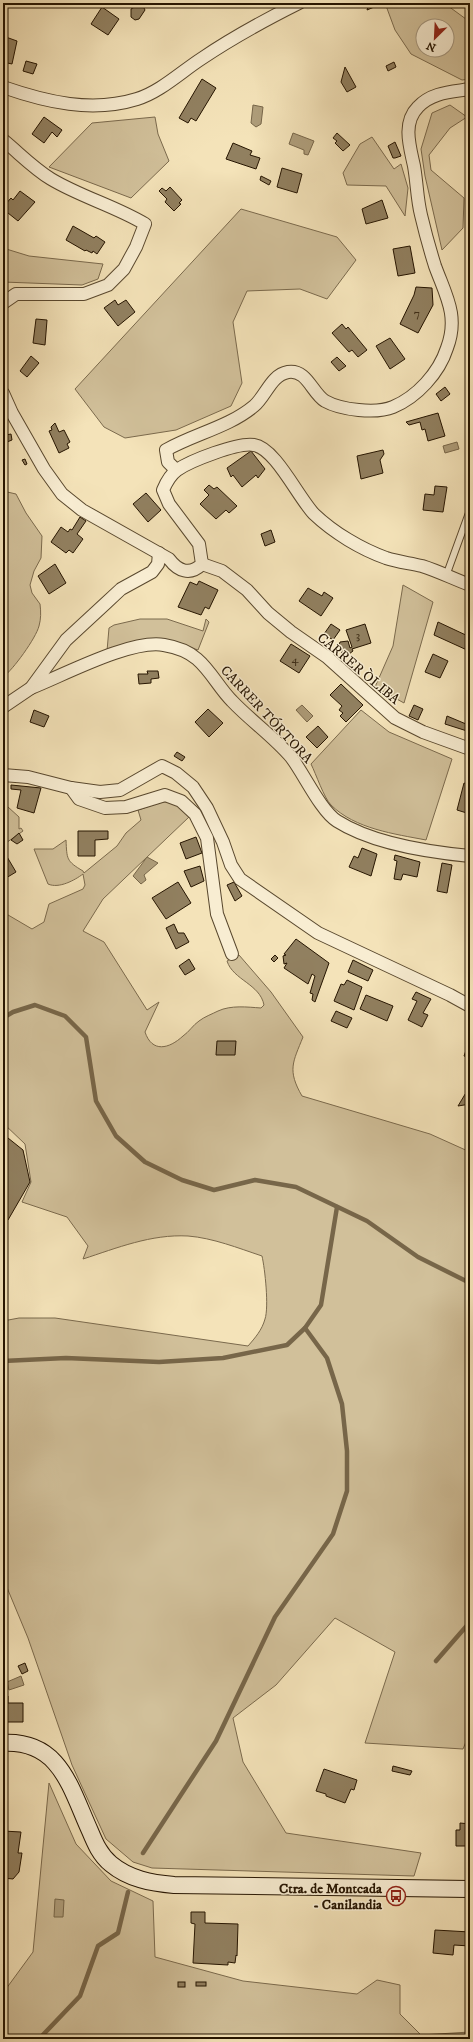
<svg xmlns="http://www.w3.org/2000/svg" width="473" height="2042" font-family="'IM FELL DW Pica',serif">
<rect width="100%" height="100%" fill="#f4e3b9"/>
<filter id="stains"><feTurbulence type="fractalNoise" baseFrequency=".005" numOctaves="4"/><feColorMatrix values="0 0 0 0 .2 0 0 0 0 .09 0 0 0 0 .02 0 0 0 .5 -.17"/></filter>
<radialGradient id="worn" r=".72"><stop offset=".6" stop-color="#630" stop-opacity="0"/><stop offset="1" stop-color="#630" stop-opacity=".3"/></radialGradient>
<g fill="#d1c09a" stroke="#7b6a4d" fill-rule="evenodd">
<path d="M385 3H444L470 22V79L462 80 411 54 395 30ZM423 26H447V50H423Z"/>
<path d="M450 105 467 117 450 128 429 155 431 170 464 198 463 228 442 250 425 176 421 149 432 113Z"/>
<path d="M155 117 158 134 169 161 131 198 49 167 92 123Z"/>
<path d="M372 137 394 169 401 164 408 188 405 216 386 186 347 185 343 173 360 144Z"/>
<path d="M241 209 337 237 356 260 327 299 300 289 247 291 233 322 242 383 231 406 176 430 125 438 104 427 75 389Z"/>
<path d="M3 248 29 256 103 264 98 279 82 285 3 282Z"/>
<path d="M3 491 16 494 26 513 42 536 41 558 34 571 30 585 32 593 40 604C41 612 41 619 39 626 36 638 13 670 3 677Z"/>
<path d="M403 585 433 602 404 703 375 687 393 646Z"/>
<path d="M140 619H167L203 631 206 619 209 622 198 650 184 645 107 651 109 628 114 625Z"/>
<path d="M361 710 389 732 452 759 426 840C395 834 355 829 331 805 324 798 316 774 311 764Z"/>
<path d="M162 802C176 801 181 806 189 817L103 899 83 931 104 942 147 1010 159 1002 145 1032C152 1053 169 1049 183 1036 189 1032 193 1025 199 1021 204 1017 212 1014 218 1011 231 1005 247 1007 261 1008L264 1005C260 984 233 980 227 961L239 955 271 992 303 1037C293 1062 287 1070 302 1096L430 1134 470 1152V1732L463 1749 365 1743 395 1652 335 1618 276 1685 233 1718 243 1762 286 1833 421 1853 414 1876 152 1868 133 1862 106 1839 72 1765 28 1638 3 1578V1321L19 1318H55L248 1346C255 1338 262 1330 265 1319 269 1307 265 1269 262 1256 238 1248 213 1238 188 1236 151 1234 117 1248 83 1259L88 1246 67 1217 22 1202 31 1182 25 1144 3 1123V912L32 929 44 922 49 904 83 889 85 885 83 874C75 880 59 889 48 884L34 849H53L66 840C67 859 66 861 83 871L84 873 117 846 126 833 141 820 138 810Z"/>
<path d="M3 806 8 807 19 817V829L21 828 23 831 3 845Z"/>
<path d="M49 1783 76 1844 111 1881 153 1901 155 1957 243 1981 357 1994 377 1980 400 1985V2014L421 2035 470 2032V2039H3V1993L33 1952Z"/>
</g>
<g fill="#ae9d7a" stroke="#776649">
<path d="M253 105 263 107 261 124 256 127 251 123Z"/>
<path d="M293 133 314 141 308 155 304 154V150L289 144Z"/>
<path d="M457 442 459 449 445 453 443 446Z"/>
<path d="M302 705 313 716 307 722 296 710Z"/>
<path d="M147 857 158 863 144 875 146 880 141 884 133 876Z"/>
<path d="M21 1676 24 1685 9 1690 7 1682Z"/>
<path d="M55 1899 64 1900 63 1917H54Z"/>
</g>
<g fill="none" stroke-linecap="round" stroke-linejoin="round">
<g stroke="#776649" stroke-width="4.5">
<path d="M3 1018 13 1012 35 1005 65 1016 86 1037 96 1101 116 1136 145 1162 182 1180 214 1190 255 1180 296 1187 367 1221 418 1257 470 1283"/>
<path d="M3 1361 66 1358 159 1362 223 1358 287 1345 305 1328 321 1305 337 1207"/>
<path d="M436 1661 470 1622"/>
<path d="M143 1853 216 1741 275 1617 333 1534 347 1491V1451L342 1404 327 1358 305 1328"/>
<path d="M39 2039 80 1996 98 1946 118 1933 128 1892"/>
</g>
</g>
<g fill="#918060" stroke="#251400">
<path d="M369 3H379V5L367 10Z"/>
<path d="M140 4 143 6 145 10 139 19 135 20 131 17V9Z"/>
<path d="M102 7 119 19 108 35 91 24Z"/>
<path d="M3 36 17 41 12 64 3 62Z"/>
<path d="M26 61 37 64 33 74 23 71Z"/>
<path d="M394 62 396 67 388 71 386 66Z"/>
<path d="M345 67 356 87 347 92 341 82Z"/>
<path d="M202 79 216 88 196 121 191 118 188 123 179 118Z"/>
<path d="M44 117 62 130 57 137 52 132 44 143 32 134Z"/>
<path d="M337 133 350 145 343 151 335 143 337 141 333 138Z"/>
<path d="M395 142 401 156 395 158H393L388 146Z"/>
<path d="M233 143 252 151 250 155 260 158 256 169 226 159Z"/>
<path d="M282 168 302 174 297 193 277 187Z"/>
<path d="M261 176 271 181 269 185 260 180Z"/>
<path d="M170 187 182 200 179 203 181 204 174 211 165 202 167 199 159 191 162 188 166 191Z"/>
<path d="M20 191 35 202 18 221 3 209V207L11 198 13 200Z"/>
<path d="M382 200 388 218 366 224 362 209Z"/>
<path d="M73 226 94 238 96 236 105 242 97 254 93 251 92 253 86 250 85 251 66 240Z"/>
<path d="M410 246 415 273 398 276 393 249Z"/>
<path d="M416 287 432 288 433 305 418 333 400 324 414 295Z"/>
<path d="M115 300 118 305 126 300 135 312 118 326 104 308Z"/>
<path d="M36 319 47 320 45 345 33 343Z"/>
<path d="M342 324 346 329 348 327 367 350 358 357 352 350 349 352 332 333Z"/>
<path d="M390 338 405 359 390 369 376 346Z"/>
<path d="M31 356 39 363 27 377 20 371Z"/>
<path d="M337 357 346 366 339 371 331 362Z"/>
<path d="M445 387 450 394 441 401 436 394Z"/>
<path d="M438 413 445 436 428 441 425 429 422 430 420 422 409 425 406 422Z"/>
<path d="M55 423 59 432 64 430 70 442 67 444 69 448 59 453 49 431 52 430 51 427Z"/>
<path d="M11 434 12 440 7 442 6 435Z"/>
<path d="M383 450 384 454 380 460 383 473 361 479 357 456Z"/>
<path d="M251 451 265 469 258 478 256 475 242 487 233 475 231 477 227 468Z"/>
<path d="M25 459 27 464 25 465 22 460Z"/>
<path d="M209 485 214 489 217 487 237 506 229 513 226 510 216 519 200 504 209 495 204 490Z"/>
<path d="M435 486 447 487 443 512 423 510 425 494 434 495Z"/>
<path d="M146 493 161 510 148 522 133 504Z"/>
<path d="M80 517 86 521 77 534 83 539 73 553 69 550 66 553 51 542 61 527 68 532 70 529 72 530Z"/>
<path d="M271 530 275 542 265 546 261 534Z"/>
<path d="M55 564 66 583 49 594 38 576Z"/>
<path d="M199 581 218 590 209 609 205 607 201 615 178 607 190 582 197 585Z"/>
<path d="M308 588 322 596 324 592 333 598 321 616 299 601Z"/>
<path d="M438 622 470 637 467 650 434 635Z"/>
<path d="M331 624 340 630 333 640 324 634Z"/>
<path d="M365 624 371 643 352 649 353 651 345 657 338 648 340 642 348 641 350 648 352 647 346 630Z"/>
<path d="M291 644 310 656 299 673 280 661Z"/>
<path d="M433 654 448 661 440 678 425 672Z"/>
<path d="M147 671H158L159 678 151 679V683L139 684 138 674H148Z"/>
<path d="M341 684 363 705 346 722 340 716 343 713 339 710 342 706 330 695Z"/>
<path d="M414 705 423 709 418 720 409 716Z"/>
<path d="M208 709 223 723 209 737 195 722Z"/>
<path d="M34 710 49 716 44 727 30 722Z"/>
<path d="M447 716 466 724 469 727 467 731 445 724Z"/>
<path d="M318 726 328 737 317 748 306 737Z"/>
<path d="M177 752 185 757 182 761 174 756Z"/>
<path d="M464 783 470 785V814L457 810Z"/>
<path d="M11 785 41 788 34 813 17 808 21 790 11 789Z"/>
<path d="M78 831H108V839L95 840V856H78Z"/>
<path d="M19 833 23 840 17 844 11 840Z"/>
<path d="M196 837 202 853 186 859 180 843Z"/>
<path d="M362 848 377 854 371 876 349 867 354 856 358 858Z"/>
<path d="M3 850 16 872 6 878 3 867Z"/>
<path d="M395 855 420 862 417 877 403 874 401 880 394 879 397 861 394 860Z"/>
<path d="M442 863 452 865 447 893 437 891Z"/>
<path d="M200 866 204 881 191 887 184 871Z"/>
<path d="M178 882 191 903 166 919 152 898Z"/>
<path d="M234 882 242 896 235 901 227 885Z"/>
<path d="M174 924 178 933H184L189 942 176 949 166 928Z"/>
<path d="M296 939 329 963 315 1002 312 1000 313 994 310 993 315 976 312 974 308 984 284 968 287 963 284 964 283 956 286 955 284 954Z"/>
<path d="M275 955 278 958 274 962 271 959Z"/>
<path d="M189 959 195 969 185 975 179 966Z"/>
<path d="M353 960 373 970 368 981 348 972Z"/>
<path d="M347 980 362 987 354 1010 334 1001 341 984 344 985Z"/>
<path d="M416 992 431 999 423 1013 428 1015 422 1027 408 1020 417 1001 412 999Z"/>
<path d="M366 995 393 1006 387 1021 360 1009Z"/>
<path d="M336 1011 352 1018 347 1028 331 1021Z"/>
<path d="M470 1039V1058L464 1056Z"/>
<path d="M217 1041H236L235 1055H216Z"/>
<path d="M470 1086V1104L458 1106Z"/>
<path d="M3 1134 23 1150 30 1182 8 1220 3 1217Z"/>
<path d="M25 1663 28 1671 22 1674 18 1666Z"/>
<path d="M3 1696H8V1703H23V1722H3Z"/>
<path d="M393 1766 412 1771 410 1775 392 1771Z"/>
<path d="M324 1769 357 1780 354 1790 351 1789 345 1803 326 1796V1794L316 1791Z"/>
<path d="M460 1823 470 1824V1844H467V1846H456V1830H460Z"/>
<path d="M3 1831 21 1832 18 1853H22L19 1872 13 1879 3 1878Z"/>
<path d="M191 1912H205V1923L238 1924 237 1956 236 1955 235 1963 228 1962V1965L193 1963 195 1924 191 1923Z"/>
<path d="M435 1930 470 1932V1946L454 1945 453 1955 433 1953Z"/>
<rect x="178" y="1982" width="7" height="5"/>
<rect x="196" y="1982" width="10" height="4"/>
</g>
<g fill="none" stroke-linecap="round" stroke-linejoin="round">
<g stroke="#59482e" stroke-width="8">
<path id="lane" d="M446 576 470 510"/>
</g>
<g stroke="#59482e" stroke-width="14">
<g id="street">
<path d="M3 87C46 102 92 113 137 99 160 92 181 72 201 59 232 38 265 20 299 3"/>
<path d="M3 140C19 153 33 168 51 179 81 197 115 206 145 224L136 247 124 269 108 285 84 294H16L3 303"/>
<path d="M3 393 12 413 44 469 62 494 82 510 169 559C178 571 190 576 202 564L199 544 169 504 163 490C166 483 170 475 177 470 190 461 238 442 254 445 275 448 298 497 314 514 334 533 361 549 386 558 398 562 410 563 422 566 438 571 454 579 470 585"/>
<path d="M176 470 168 462 166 450C194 434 229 427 254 406 266 396 271 375 288 372 307 369 312 393 325 401 341 410 376 414 393 407 417 397 439 373 447 348 459 316 446 296 435 266 430 250 425 232 421 215 417 199 417 183 414 166 410 147 402 123 418 107 432 92 452 92 470 89"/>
<path d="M202 564 222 571 247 590 268 613 291 632 327 657 395 718 423 732 470 749"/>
<path d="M31 688C64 675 131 639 164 645 176 647 189 652 197 659 211 671 219 688 232 701 251 721 273 736 291 757 304 774 321 811 337 821 373 844 428 852 470 856"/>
<path d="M3 707 31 688 66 640 106 603 121 589 152 572 158 564 159 553"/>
<path d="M3 775 28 777 71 788 100 792 120 790 162 766 176 773 193 787 207 808 223 842 231 865 240 879 318 933 450 995 470 1006"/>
<path d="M71 788 79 799 105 808 126 807 165 795 181 801 195 814 207 838 217 914 232 954"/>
</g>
</g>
<g stroke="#251400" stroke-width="18">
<path id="secondary" d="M3 1743C60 1740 70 1787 90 1831 95 1843 100 1855 111 1864 129 1879 151 1883 174 1885L470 1889"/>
</g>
<use href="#lane" stroke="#f8edd2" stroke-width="6"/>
<use href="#street" stroke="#f8edd2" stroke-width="12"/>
<use href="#secondary" stroke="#f8edd2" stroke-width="16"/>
</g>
<defs>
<g id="bus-ring" transform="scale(1)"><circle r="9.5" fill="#f8edd2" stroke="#8f2418" stroke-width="1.5"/><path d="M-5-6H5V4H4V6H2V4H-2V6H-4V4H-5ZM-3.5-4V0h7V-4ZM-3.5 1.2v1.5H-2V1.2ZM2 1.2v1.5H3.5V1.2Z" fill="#8f2418"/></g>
</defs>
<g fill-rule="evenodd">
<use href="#bus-ring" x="396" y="1896"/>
</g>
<g text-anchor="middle" stroke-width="3" stroke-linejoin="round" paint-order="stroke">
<g font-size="12" fill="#402f18">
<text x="417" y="317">7</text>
<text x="358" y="639">3</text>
<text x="295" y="663">4</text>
</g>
<g font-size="14" fill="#251400" stroke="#f8edd2">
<text transform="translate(359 668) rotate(40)" y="5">CARRER ÒLIBA</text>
<text transform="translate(267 714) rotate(47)" y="5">CARRER TÓRTORA</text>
</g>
<g font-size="14" font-weight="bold" fill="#251400" stroke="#f8edd2" text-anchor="end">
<text x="382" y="1893">Ctra. de Montcada<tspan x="382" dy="16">- Canilandia</tspan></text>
</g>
</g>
<rect width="473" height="2042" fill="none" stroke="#f4e3b9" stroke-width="16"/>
<rect x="4" y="4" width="465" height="2034" fill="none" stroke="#251400" stroke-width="2"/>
<rect x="8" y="8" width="457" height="2026" fill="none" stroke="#251400"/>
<g transform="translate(435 38) rotate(204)"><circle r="19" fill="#f8edd2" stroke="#a4967e"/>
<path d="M0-3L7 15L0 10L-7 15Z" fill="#8f2418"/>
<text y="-6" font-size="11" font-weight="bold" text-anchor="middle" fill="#251400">N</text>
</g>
<rect width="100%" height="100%" filter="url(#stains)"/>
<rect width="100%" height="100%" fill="url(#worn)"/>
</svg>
